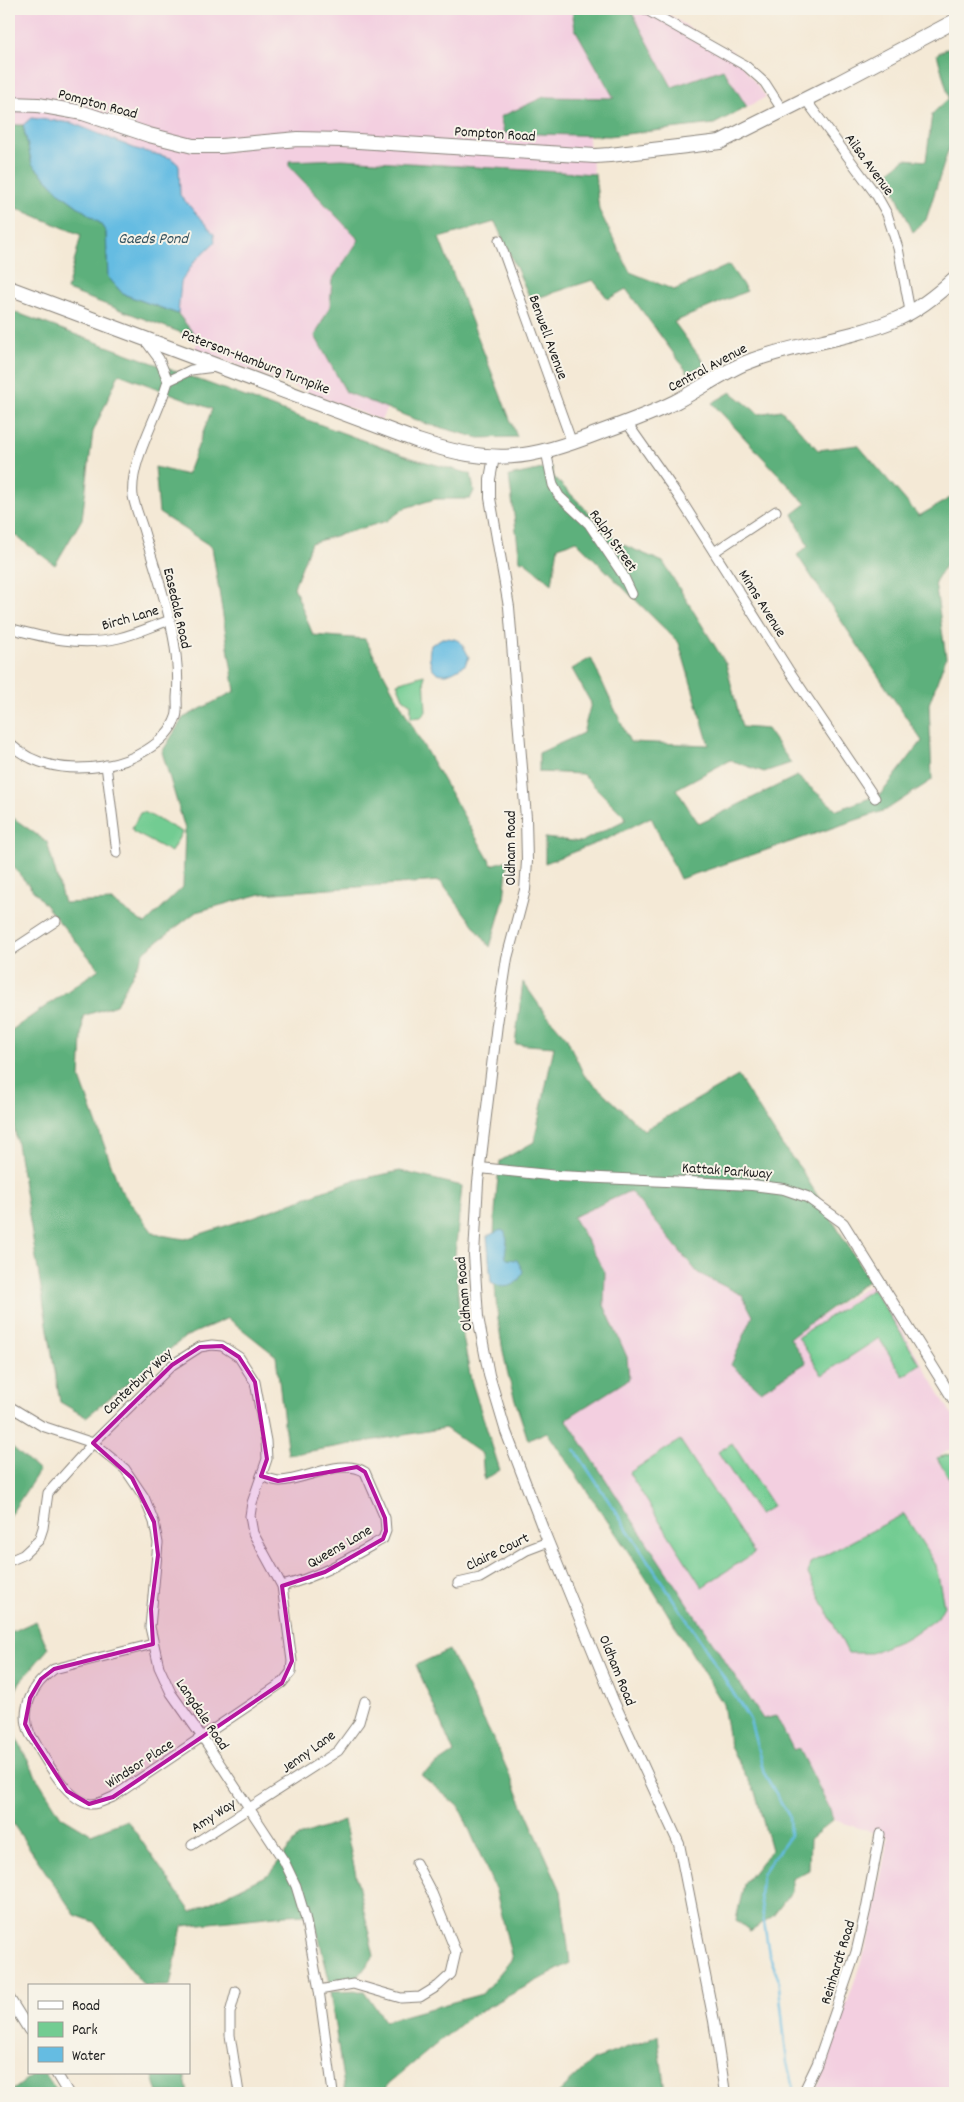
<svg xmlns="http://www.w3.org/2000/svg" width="964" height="2102" font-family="Dekko,sans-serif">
<rect width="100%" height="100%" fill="#f7f3e8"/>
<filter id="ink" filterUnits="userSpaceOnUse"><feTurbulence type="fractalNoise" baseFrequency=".02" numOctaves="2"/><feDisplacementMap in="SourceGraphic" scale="10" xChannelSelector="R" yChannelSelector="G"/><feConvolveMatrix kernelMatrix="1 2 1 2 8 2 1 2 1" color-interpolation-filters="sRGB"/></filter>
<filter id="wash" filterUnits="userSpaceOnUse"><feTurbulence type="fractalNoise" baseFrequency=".0096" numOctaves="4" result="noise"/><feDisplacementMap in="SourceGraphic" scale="20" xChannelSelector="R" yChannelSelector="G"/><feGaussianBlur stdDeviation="1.12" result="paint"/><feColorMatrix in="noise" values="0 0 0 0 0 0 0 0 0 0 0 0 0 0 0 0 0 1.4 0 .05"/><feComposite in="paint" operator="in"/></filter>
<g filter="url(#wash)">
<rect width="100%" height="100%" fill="#f4e9d6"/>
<g fill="#f3cfe0">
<path d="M9 9H660L718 46 731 50 766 97 714 124 609 136H588L594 174 342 159 289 161V166L359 240 332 280 330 306 315 336 346 392 387 408 381 420 195 349 198 339 123 294 23 125H9Z"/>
<path d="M630 1191 698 1273 742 1295 753 1316 731 1365 789 1338 843 1301 874 1283 955 1420V1446L937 1458 955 1488V2093H941L937 2090 930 2093H814L820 2082 870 1936 888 1837 834 1820 830 1809 798 1748 794 1751 776 1716 763 1719 566 1419 629 1379 627 1357 604 1305 605 1272 573 1217Z"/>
</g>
<g fill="#72cc92" stroke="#477457">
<path d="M424 675 426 712 421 717 411 718V704L403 698 397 683Z"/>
<path d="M144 812 182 832 171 852 133 832 132 828 140 813Z"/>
<path d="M873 1289 920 1364 903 1376 879 1338 822 1375 798 1337Z"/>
<path d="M680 1440 754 1553 702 1587 629 1473Z"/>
<path d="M732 1443 773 1506 759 1515 718 1452Z"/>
<path d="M955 1453V1488L937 1458Z"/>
<path d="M904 1514 936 1565 944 1606 938 1617 909 1637 871 1653H848L808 1574 810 1563Z"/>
</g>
<g fill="#5db07c" stroke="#3c664c">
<path d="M572 9H630L672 87 723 69 747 107 714 124 609 136 504 133 500 117 544 97 614 98 575 29Z"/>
<path d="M955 44V129L926 220 913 232 892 185 884 175 905 159 926 161 932 114 949 98 937 54Z"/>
<path d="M9 125H23L32 164 61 194 99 222 106 232 108 277 123 294 178 314 198 339 67 290 81 235 9 205Z"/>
<path d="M342 159 595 174 599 210 630 272 674 290 729 265 747 291 674 322 705 364 688 373 626 289 608 299 593 280 531 300 495 222 439 238 517 437 479 438 424 423 346 392 315 336 330 306 332 280 359 240 289 166V161Z"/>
<path d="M9 310 411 458 471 474 474 491 470 499H435L405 508 387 521 311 543 294 587 313 635 365 639 420 740 492 865 508 860 504 899 490 947 440 881 261 894 196 912 145 951 116 1005 83 1016 80 1078 120 1189 154 1234 185 1239 253 1217 351 1181 400 1171 462 1186 455 1255 460 1320 471 1380 500 1470 484 1480 482 1454 445 1428 288 1455 276 1356 228 1318 185 1337 86 1417 60 1402 12 1114 9 1111V1032L99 969 9 862V815L47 842 64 903 112 901 145 924 183 887 185 829 162 752 183 718 235 691 212 547 159 513 155 467 187 475 212 409 119 374 93 432 82 519 55 565 9 531Z"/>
<path d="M731 392 759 414 781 410 818 450 858 445 919 516 955 495V525L950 529 954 551 935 582 946 657 929 704 932 780 886 810 680 879 651 817 607 839 545 863V838L581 842 627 819 582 774 539 772V753L583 733 591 703 572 669 591 658 630 742 709 745 679 643 576 541 558 547 552 584 524 561H520L509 476 552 467 554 477 619 543 663 562 726 664 742 727 767 729 791 763 764 772 730 760 676 789 699 824 797 776 837 810 881 794 922 741 797 555 808 546 793 514 806 504 712 403Z"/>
<path d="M523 982 544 1012 566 1037 584 1075 644 1130 738 1076 782 1145 801 1169 869 1280 790 1338 806 1363 761 1391 731 1365 753 1316 742 1295 698 1273 630 1191 573 1217 605 1272 604 1305 627 1357 629 1379 566 1419 763 1719 776 1716 794 1751 799 1748 830 1809 833 1820 810 1839 809 1870 792 1879V1891L773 1916 750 1931 736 1920 744 1884 771 1850 755 1792 730 1747 723 1704 644 1575 547 1432 528 1440C521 1417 512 1394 507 1370 491 1301 491 1230 500 1161L534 1142 554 1047 515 1044Z"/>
<path d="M9 1444 39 1471 9 1517Z"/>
<path d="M36 1621 48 1649 20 1682 9 1704V1633Z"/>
<path d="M449 1650 499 1751 561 1891 570 1963 469 2017 387 2085 385 2093H345L330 1992 364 1991 385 2021 482 1994 512 1959 496 1891 460 1808 421 1775 454 1753 416 1665Z"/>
<path d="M9 1724 37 1778 61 1816 91 1834 127 1820 191 1912 269 1874 298 1837 344 1821 374 1956 358 1977 330 1983 313 1914 285 1915 182 1926 170 1986H144L94 1922 75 1915 9 1818Z"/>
<path d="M658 2036 665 2093H558L593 2060Z"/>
<path d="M36 2073H45L57 2093H9Z"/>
<path d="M152 2073H184L188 2093H158Z"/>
</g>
<g fill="#65bce2" stroke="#406c7f">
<path d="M31 118 72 123 136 149 171 158 179 165 180 195 214 234 215 242 194 262 181 282 178 314 123 294 108 277 106 232 99 222 61 194 32 164 23 125Z"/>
<path d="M442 638C460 638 461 641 469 657L465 665C459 668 450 675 443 674 428 673 428 654 431 645Z"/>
<path d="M501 1230 505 1232 507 1240 505 1256 507 1259 517 1260 523 1271C517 1288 506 1290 491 1282L487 1236Z"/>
</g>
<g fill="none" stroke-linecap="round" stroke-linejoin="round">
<path stroke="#65bce2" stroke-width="2.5" d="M575 1450 702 1643 750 1720 764 1773 789 1816 790 1835 762 1874 760 1896 769 1954 778 1977 787 2063 793 2087"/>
</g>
</g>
<g filter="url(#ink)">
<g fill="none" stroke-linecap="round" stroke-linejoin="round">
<g stroke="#888279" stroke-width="11">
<g id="minor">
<path d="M645 9 746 66 765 83 783 111"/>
<path d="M805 99 877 196 887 214 898 248 910 311"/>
<path d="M499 240 572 443"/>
<path d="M168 381 191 370 215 367"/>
<path d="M627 423 679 497 788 669 875 798"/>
<path d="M546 451 553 485 559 496 589 524 623 575 632 594"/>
<path d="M714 552 776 511"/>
<path d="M9 628C45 638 81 647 119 638 136 634 153 626 170 620"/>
<path d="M9 743C35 768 69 771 104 766 130 762 167 744 176 717 178 712 177 704 177 698 182 642 160 586 144 532 141 521 135 508 133 496 129 462 159 415 168 381L159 359 145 340"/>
<path d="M106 765 117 853"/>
<path d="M9 952 56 921"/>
<path d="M9 1406 42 1426 93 1443 125 1469 144 1497 154 1522 158 1543 150 1627 159 1667 171 1693 207 1744 284 1861 296 1886 305 1916 319 1990 333 2093"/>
<path d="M261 1476C267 1478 274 1481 280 1481 306 1480 342 1457 365 1472L385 1518 386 1531 383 1539C348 1559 321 1576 282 1586"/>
<path d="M9 1561 23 1555 39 1540 43 1528 48 1493 93 1443 172 1365 200 1347 212 1345 222 1346 239 1357 255 1382 266 1441 267 1459 252 1503 250 1516 253 1533 282 1586 292 1661 291 1672 282 1683 113 1797C105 1800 98 1805 90 1804 65 1800 43 1754 30 1734 19 1709 33 1684 54 1669L153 1644"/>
<path d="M458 1583 480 1578 527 1550 548 1542"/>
<path d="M192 1845 338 1751 359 1722 365 1701"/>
<path d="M319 1990 353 1984 401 1998 420 1997 438 1986 451 1974 456 1952 432 1893 416 1863"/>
<path d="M236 1991 230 2013V2035L239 2093"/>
<path d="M803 2093 817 2064 856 1952 866 1909 880 1834"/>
</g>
</g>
<g stroke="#888279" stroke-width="12">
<g id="tertiary">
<path d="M494 457 490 479V498L509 607 526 818 527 861 525 890 507 958 497 1024 478 1182 474 1255 478 1317 489 1375 506 1432 543 1529 613 1700 679 1844 714 2021 725 2093"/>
<path d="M480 1168 558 1176 752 1185 784 1189 807 1197 843 1223 955 1402"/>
<path d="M9 1998 29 2030"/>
<path d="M56 2073 68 2093"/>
</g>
</g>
<g stroke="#888279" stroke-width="16">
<g id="primary">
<path d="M9 104 38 105 83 113 149 135 193 146H221L298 139 342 140 595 156 610 155 720 142 838 83 955 21"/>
<path d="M9 288 418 441C494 466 528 460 601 432 626 423 651 414 675 402 699 390 722 372 748 362 796 343 849 340 897 319 918 310 938 294 955 278"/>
</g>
</g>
<use href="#minor" stroke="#fff" stroke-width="9"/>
<use href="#tertiary" stroke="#fff" stroke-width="10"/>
<use href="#primary" stroke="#fff" stroke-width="14"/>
</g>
</g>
<path fill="#b5179e" fill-opacity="0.2" stroke="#b5179e" stroke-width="4" stroke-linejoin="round" d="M222 1346 239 1357 255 1382 267 1459 261 1476 278 1481 357 1467 365 1472 385 1518 386 1531 383 1539 325 1572 282 1586 292 1661 282 1683 113 1797 89 1804 67 1791 30 1734 25 1724 30 1698 41 1679 54 1669 153 1644 151 1609 158 1555 154 1522 132 1478 93 1443 172 1365 200 1347Z"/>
<g text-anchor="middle" stroke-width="4" stroke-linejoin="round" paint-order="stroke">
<g font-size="15" fill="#1c1c1c" stroke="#f7f3e8">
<text transform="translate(98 103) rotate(15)" y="5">Pompton Road</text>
<text transform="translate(495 133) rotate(4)" y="5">Pompton Road</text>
<text transform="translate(870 164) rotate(54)" y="5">Ailsa Avenue</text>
<text transform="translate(549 337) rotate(70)" y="5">Benwell Avenue</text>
<text transform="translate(256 361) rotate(21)" y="5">Paterson-Hamburg Turnpike</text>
<text transform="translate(707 367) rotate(-28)" y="5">Central Avenue</text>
<text transform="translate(614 540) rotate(55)" y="5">Ralph Street</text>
<text transform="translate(763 603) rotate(58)" y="5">Minns Avenue</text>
<text transform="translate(178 608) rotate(77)" y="5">Easedale Road</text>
<text transform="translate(130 617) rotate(-16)" y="5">Birch Lane</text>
<text transform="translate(510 848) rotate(-90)" y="5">Oldham Road</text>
<text transform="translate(727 1170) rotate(4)" y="5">Kattak Parkway</text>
<text transform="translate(463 1294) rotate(-95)" y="5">Oldham Road</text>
<text transform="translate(137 1381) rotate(-43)" y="5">Canterbury Way</text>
<text transform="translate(339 1546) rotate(-30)" y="5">Queens Lane</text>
<text transform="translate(497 1551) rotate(-26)" y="5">Claire Court</text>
<text transform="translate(618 1670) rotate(68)" y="5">Oldham Road</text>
<text transform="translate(203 1714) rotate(56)" y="5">Langdale Road</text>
<text transform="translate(308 1751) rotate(-36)" y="5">Jenny Lane</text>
<text transform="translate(139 1763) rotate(-33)" y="5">Windsor Place</text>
<text transform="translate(213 1815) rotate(-33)" y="5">Amy Way</text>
<text transform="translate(837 1962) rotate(-73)" y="5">Reinhardt Road</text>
</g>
<g font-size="16" font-style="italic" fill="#365461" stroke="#f7f3e8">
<text x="153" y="243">Gaeds Pond</text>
</g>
</g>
<rect width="964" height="2102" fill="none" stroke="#f7f3e8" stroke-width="30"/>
<rect x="28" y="1984" width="162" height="90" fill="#f7f3e8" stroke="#9f9d96"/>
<rect x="38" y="2001" width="25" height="8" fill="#ffffff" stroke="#9f9d96"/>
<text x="72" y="2010" font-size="15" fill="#1c1c1c">Road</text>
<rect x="38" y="2022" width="25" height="15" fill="#72cc92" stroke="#9f9d96"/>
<text x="72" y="2034" font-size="15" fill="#1c1c1c">Park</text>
<rect x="38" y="2047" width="25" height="15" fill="#65bce2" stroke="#9f9d96"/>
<text x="72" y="2060" font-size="15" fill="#1c1c1c">Water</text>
</svg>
